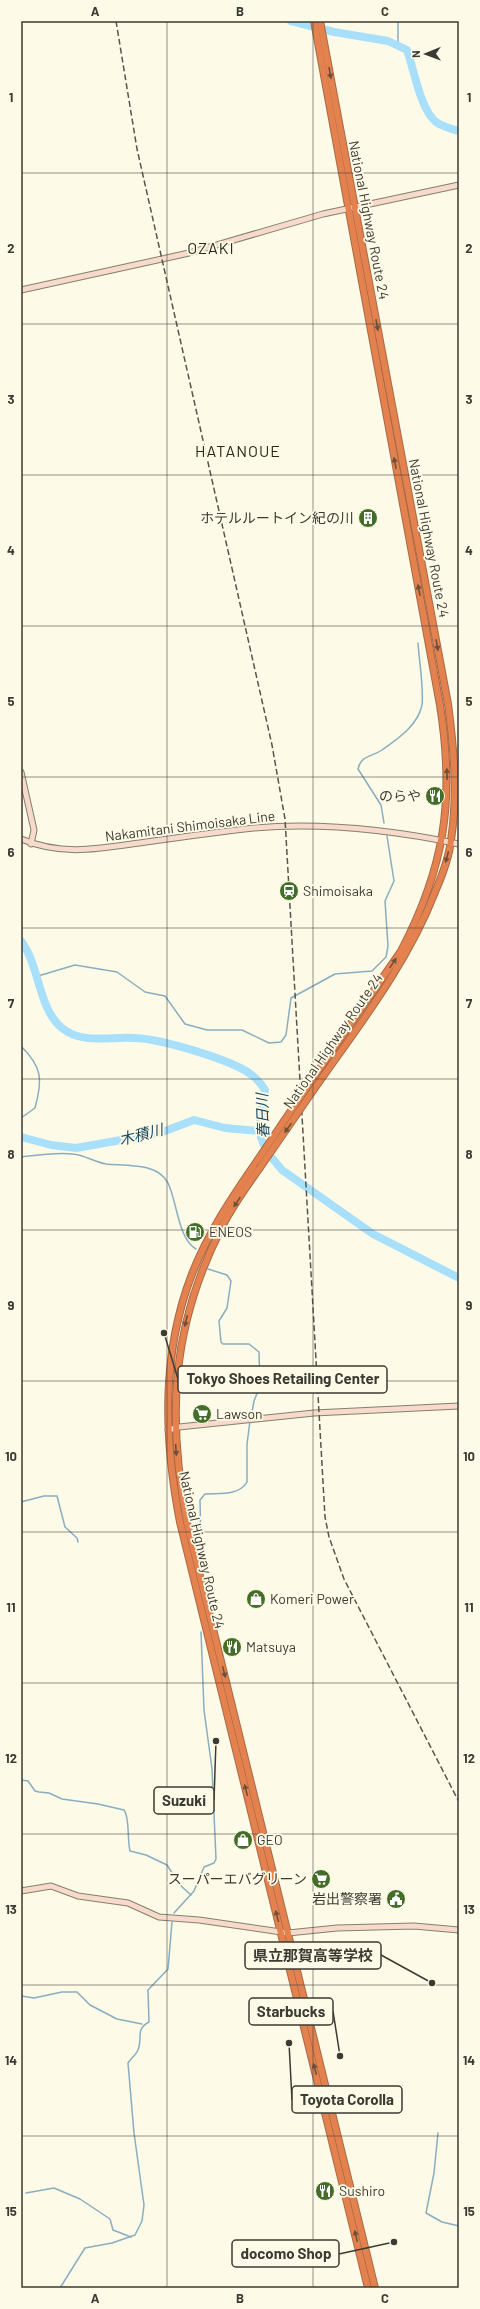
<svg xmlns="http://www.w3.org/2000/svg" width="480" height="2309" font-family="Barlow,'Noto Sans JP',sans-serif">
<rect width="100%" height="100%" fill="#fdfae7"/>
<g fill="none" stroke-linecap="round" stroke-linejoin="round">
<g stroke="#88aec0" stroke-width="1.5">
<path d="M398 45V21"/>
<path d="M384 823 381 805 358 769C361 755 372 757 382 750 399 738 418 725 422 705 424 690 419 659 418 643"/>
<path d="M38 976 75 965 117 972 145 992 165 996 185 1024 207 1030H242L269 1043 281 1042 286 1035 291 998 335 974 372 971 386 957 388 946 385 901 394 881 387 836"/>
<path d="M21 1046C42 1067 43 1079 35 1108L21 1118"/>
<path d="M21 1157C38 1155 56 1152 73 1154 84 1155 95 1162 106 1164 124 1166 157 1162 168 1183 177 1201 178 1239 196 1249"/>
<path d="M208 1269 227 1275 231 1281 227 1308 219 1321 221 1342 223 1344H249L259 1352 260 1386 254 1401 251 1417"/>
<path d="M21 1502 44 1496H57L65 1527 77 1538 78 1542"/>
<path d="M201 1548 200 1500 205 1494C219 1493 239 1496 247 1482V1444L250 1421"/>
<path d="M21 1780 28 1781 35 1791 39 1792 49 1793 62 1799 98 1804 124 1810C130 1818 127 1839 130 1851L146 1855 167 1865 180 1885 191 1895"/>
<path d="M174 1913 194 1891 204 1867 214 1863 216 1859 212 1769 204 1710 201 1632"/>
<path d="M21 1996 34 1998 62 1992H77L90 2005 117 2019 142 2024"/>
<path d="M438 2133 434 2173 426 2213 442 2222 459 2226"/>
<path d="M26 2193 54 2188 80 2199 110 2219 113 2230 131 2237"/>
<path d="M60 2288 85 2248 112 2243 135 2235 142 2221 144 2205 134 2133 128 2063C131 2058 136 2055 138 2050 143 2038 135 2029 149 2022L148 1990 168 1969 172 1922"/>
</g>
<g stroke="#a8e0fc" stroke-width="8">
<path d="M291 21 334 32 388 41 407 50C414 69 420 109 436 122 443 127 451 129 459 131"/>
<path d="M21 941C40 966 38 1009 62 1028 82 1045 112 1036 135 1038 161 1039 234 1060 253 1076 258 1080 262 1085 265 1090L260 1120 261 1138 267 1152 282 1170 373 1234 459 1278"/>
<path d="M21 1137 51 1145 76 1148 138 1137 165 1131 194 1120 225 1128 260 1131"/>
</g>
<g stroke="#83806f" stroke-width="7">
<g id="secondary">
<path d="M21 290 189 253 323 214 459 185"/>
<path d="M21 772 34 830 31 844"/>
<path d="M21 839C64 857 102 848 146 842 182 837 218 832 254 828 323 822 392 830 459 844"/>
<path d="M168 1430 179 1427 314 1413 459 1406"/>
<path d="M21 1891 51 1886 78 1896 128 1903 159 1917 199 1920 288 1933 337 1928 414 1926 459 1930"/>
</g>
</g>
<g stroke="#a96945" stroke-width="8">
<g id="highway">
<path d="M307 1087 401 951C445 867 455 799 440 705L314 21"/>
<path d="M310 1095C355 1030 406 967 435 892 442 876 449 858 451 840 458 794 454 750 448 704L320 21"/>
<path d="M257 1161C232 1197 208 1233 192 1274 161 1354 164 1439 180 1522L368 2288"/>
<path d="M259 1169C245 1189 230 1209 220 1231 171 1328 167 1418 187 1523L375 2288"/>
</g>
</g>
<use href="#secondary" stroke="#f7daca" stroke-width="5"/>
<use href="#highway" stroke="#e4824f" stroke-width="6"/>
<path stroke="#57564c" stroke-width="1.5" stroke-dasharray="6 3" stroke-linecap="butt" d="M116 21 137 149 272 745 285 819 325 1517 329 1537 344 1579 459 1802"/>
<g stroke="#a96945" stroke-width="8" stroke-linecap="butt">
<g id="highway-bridge">
<path d="M257 1161 307 1087"/>
<path d="M259 1169 310 1095"/>
</g>
</g>
<use href="#highway-bridge" stroke="#e4824f" stroke-width="6"/>
</g>
<defs><path id="oneway-solid" d="M-6-.8H1V-3.2L6.5 0L1 3.2V.8H-6Z"/></defs>
<g fill="#6e503b">
<use href="#oneway-solid" transform="translate(330 73) rotate(80)"/>
<use href="#oneway-solid" transform="translate(377 325) rotate(79)"/>
<use href="#oneway-solid" transform="translate(395 463) rotate(-101)"/>
<use href="#oneway-solid" transform="translate(419 590) rotate(-101)"/>
<use href="#oneway-solid" transform="translate(437 645) rotate(80)"/>
<use href="#oneway-solid" transform="translate(447 774) rotate(-91)"/>
<use href="#oneway-solid" transform="translate(447 857) rotate(105)"/>
<use href="#oneway-solid" transform="translate(393 963) rotate(-56)"/>
<use href="#oneway-solid" transform="translate(288 1128) rotate(125)"/>
<use href="#oneway-solid" transform="translate(237 1202) rotate(124)"/>
<use href="#oneway-solid" transform="translate(186 1321) rotate(103)"/>
<use href="#oneway-solid" transform="translate(176 1450) rotate(86)"/>
<use href="#oneway-solid" transform="translate(224 1672) rotate(76)"/>
<use href="#oneway-solid" transform="translate(246 1790) rotate(-104)"/>
<use href="#oneway-solid" transform="translate(277 1916) rotate(-104)"/>
<use href="#oneway-solid" transform="translate(315 2069) rotate(-104)"/>
<use href="#oneway-solid" transform="translate(356 2236) rotate(-103)"/>
</g>
<path fill="none" stroke="#3c3b33" stroke-width="1" stroke-opacity="0.55" d="M167 21V2288M313 21V2288M21 173H459M21 324H459M21 475H459M21 626H459M21 777H459M21 928H459M21 1079H459M21 1230H459M21 1381H459M21 1532H459M21 1683H459M21 1834H459M21 1985H459M21 2136H459"/>
<defs>
<g id="building-disc" transform="scale(1)"><circle r="9.5" fill="#446d29" stroke="#fdfae7"/><path d="M-4-6H4V6H1V3H-1V6H-4ZM-2.5-4.3h1.7v1.8h-1.7ZM.8-4.3h1.7v1.8H.8ZM-2.5-1h1.7V.8h-1.7ZM.8-1h1.7V.8H.8Z" fill="#fff"/></g>
<g id="restaurant-disc" transform="scale(1)"><circle r="9.5" fill="#446d29" stroke="#fdfae7"/><path d="M-5-6h1v4h1v-4h1v4h1v-4h1v5L-1.5 .5V6h-2V.5L-5-1ZM5-6V6H3V1.5H1.5Q1.5-4 5-6Z" fill="#fff"/></g>
<g id="station-disc" transform="scale(1)"><circle r="9.5" fill="#446d29" stroke="#fdfae7"/><path d="M-3-6H3Q5-6 5-4V2Q5 4 3 4L4.5 6H3L1.5 4h-3L-3 6H-4.5L-3 4Q-5 4-5 2V-4Q-5-6-3-6ZM-3.5-4v3h7v-3ZM-3.5 1v1.5H-2V1ZM2 1v1.5H3.5V1Z" fill="#fff"/></g>
<g id="fuel-disc" transform="scale(1)"><circle r="9.5" fill="#446d29" stroke="#fdfae7"/><path d="M-5.5-6h7V0h2V4h1.3V-2.5L3-4.5l.8-.8L6-3V5H2.5V1h-1V6h-7ZM-4.2-4.7v3.2H.2V-4.7Z" fill="#fff"/></g>
<g id="supermarket-disc" transform="scale(1)"><circle r="9.5" fill="#446d29" stroke="#fdfae7"/><path d="M-6-5.5h2.5l.6 2H6L4.5 2H-2.5L-4.4-4H-6ZM-1.5 3.2a1.3 1.3 0 1 0 .1 0ZM3 3.2a1.3 1.3 0 1 0 .1 0Z" fill="#fff"/></g>
<g id="shop-disc" transform="scale(1)"><circle r="9.5" fill="#446d29" stroke="#fdfae7"/><path d="M-5-2.5h2.3a2.7 3.5 0 0 1 5.4 0H5L5.5 6h-11ZM-1.5-2.5h3a1.5 2.3 0 0 0-3 0Z" fill="#fff"/></g>
<g id="civic-disc" transform="scale(1)"><circle r="9.5" fill="#446d29" stroke="#fdfae7"/><path d="M-.6-6.5H3V-4.5H.6V-3L4-1V1h2V6H-6V1h2V-1L-.6-3ZM-1.2 2.5V6h2.4V2.5Z" fill="#fff"/></g>
</defs>
<g fill-rule="evenodd">
<use href="#building-disc" x="368" y="518"/>
<use href="#restaurant-disc" x="435" y="796"/>
<use href="#station-disc" x="289" y="891"/>
<use href="#fuel-disc" x="195" y="1232"/>
<use href="#supermarket-disc" x="202" y="1414"/>
<use href="#shop-disc" x="256" y="1599"/>
<use href="#restaurant-disc" x="232" y="1647"/>
<use href="#shop-disc" x="243" y="1840"/>
<use href="#supermarket-disc" x="321" y="1879"/>
<use href="#civic-disc" x="396" y="1899"/>
<use href="#restaurant-disc" x="325" y="2191"/>
</g>
<g text-anchor="middle" stroke-width="3.5" stroke-linejoin="round" paint-order="stroke">
<g font-size="14" fill="#3c3b33" stroke="#fdfae7">
<text transform="translate(369 220) rotate(79)" y="5">National Highway Route 24</text>
<text transform="translate(429 538) rotate(79)" y="5">National Highway Route 24</text>
<text transform="translate(190 826) rotate(-7)" y="5">Nakamitani Shimoisaka Line</text>
<text transform="translate(333 1041) rotate(-55)" y="5">National Highway Route 24</text>
<text transform="translate(202 1550) rotate(77)" y="5">National Highway Route 24</text>
</g>
<g font-size="14" fill="#3c3b33" stroke="#fdfae7" text-anchor="start">
<text x="354" y="523" text-anchor="end">ホテルルートイン紀の川</text>
<text x="421" y="801" text-anchor="end">のらや</text>
<text x="303" y="896">Shimoisaka</text>
<text x="209" y="1237">ENEOS</text>
<text x="216" y="1419">Lawson</text>
<text x="270" y="1604">Komeri Power</text>
<text x="246" y="1652">Matsuya</text>
<text x="257" y="1845">GEO</text>
<text x="307" y="1884" text-anchor="end">スーパーエバグリーン</text>
<text x="382" y="1904" text-anchor="end">岩出警察署</text>
<text x="339" y="2196">Sushiro</text>
</g>
<g font-size="15" font-style="italic" fill="#1c485b" stroke="#fdfae7">
<text transform="translate(263 1116) rotate(-92)" y="5">春日川</text>
<text transform="translate(141 1135) rotate(-14)" y="5">木積川</text>
</g>
<g font-size="16" letter-spacing="1" fill="#2c291b" stroke="#fdfae7">
<text x="211" y="254">OZAKI</text>
<text x="238" y="457">HATANOUE</text>
</g>
</g>
<path fill="none" stroke="#3c3b33" stroke-width="1.5" d="M164 1333L178 1379M216 1741L214 1800M432 1983L381 1955M340 2056L333 2011M289 2043L292 2100M394 2242L339 2254"/>
<g fill="#3c3b33" stroke="#fdfae7" stroke-width="1.5">
<circle cx="164" cy="1333" r="4"/>
<circle cx="216" cy="1741" r="4"/>
<circle cx="432" cy="1983" r="4"/>
<circle cx="340" cy="2056" r="4"/>
<circle cx="289" cy="2043" r="4"/>
<circle cx="394" cy="2242" r="4"/>
</g>
<g fill="#fdfae7" stroke="#3c3b33" stroke-width="1.5">
<rect x="178" y="1366" width="209" height="27" rx="4"/>
<rect x="154" y="1787" width="60" height="27" rx="4"/>
<rect x="245" y="1942" width="136" height="27" rx="4"/>
<rect x="249" y="1998" width="84" height="27" rx="4"/>
<rect x="292" y="2086" width="110" height="27" rx="4"/>
<rect x="232" y="2240" width="107" height="27" rx="4"/>
</g>
<g font-size="15" text-anchor="middle" font-weight="bold" fill="#3c3b33">
<text x="283" y="1384">Tokyo Shoes Retailing Center</text>
<text x="184" y="1806">Suzuki</text>
<text x="313" y="1961">県立那賀高等学校</text>
<text x="291" y="2017">Starbucks</text>
<text x="347" y="2105">Toyota Corolla</text>
<text x="286" y="2259">docomo Shop</text>
</g>
<rect width="480" height="2309" fill="none" stroke="#fdfae7" stroke-width="44"/>
<g transform="translate(426 54) rotate(269)" stroke="#fdfae7" stroke-width="3" paint-order="stroke">
<path d="M0-3L7 15L0 10L-7 15Z" fill="#3c3b33"/>
<text y="-6" font-size="11" font-weight="bold" text-anchor="middle" fill="#3c3b33">N</text>
</g>
<rect x="22" y="22" width="436" height="2265" fill="none" stroke="#3c3b33" stroke-width="1.5"/>
<g font-size="13" text-anchor="middle" font-weight="bold" fill="#3c3b33">
<text x="95" y="16">A</text>
<text x="240" y="16">B</text>
<text x="385" y="16">C</text>
<text x="11" y="102">1</text>
<text x="469" y="102">1</text>
<text x="11" y="253">2</text>
<text x="469" y="253">2</text>
<text x="11" y="404">3</text>
<text x="469" y="404">3</text>
<text x="11" y="555">4</text>
<text x="469" y="555">4</text>
<text x="11" y="706">5</text>
<text x="469" y="706">5</text>
<text x="11" y="857">6</text>
<text x="469" y="857">6</text>
<text x="11" y="1008">7</text>
<text x="469" y="1008">7</text>
<text x="11" y="1159">8</text>
<text x="469" y="1159">8</text>
<text x="11" y="1310">9</text>
<text x="469" y="1310">9</text>
<text x="11" y="1461">10</text>
<text x="469" y="1461">10</text>
<text x="11" y="1612">11</text>
<text x="469" y="1612">11</text>
<text x="11" y="1763">12</text>
<text x="469" y="1763">12</text>
<text x="11" y="1914">13</text>
<text x="469" y="1914">13</text>
<text x="11" y="2065">14</text>
<text x="469" y="2065">14</text>
<text x="11" y="2216">15</text>
<text x="469" y="2216">15</text>
<text x="95" y="2303">A</text>
<text x="240" y="2303">B</text>
<text x="385" y="2303">C</text>
</g>
</svg>
